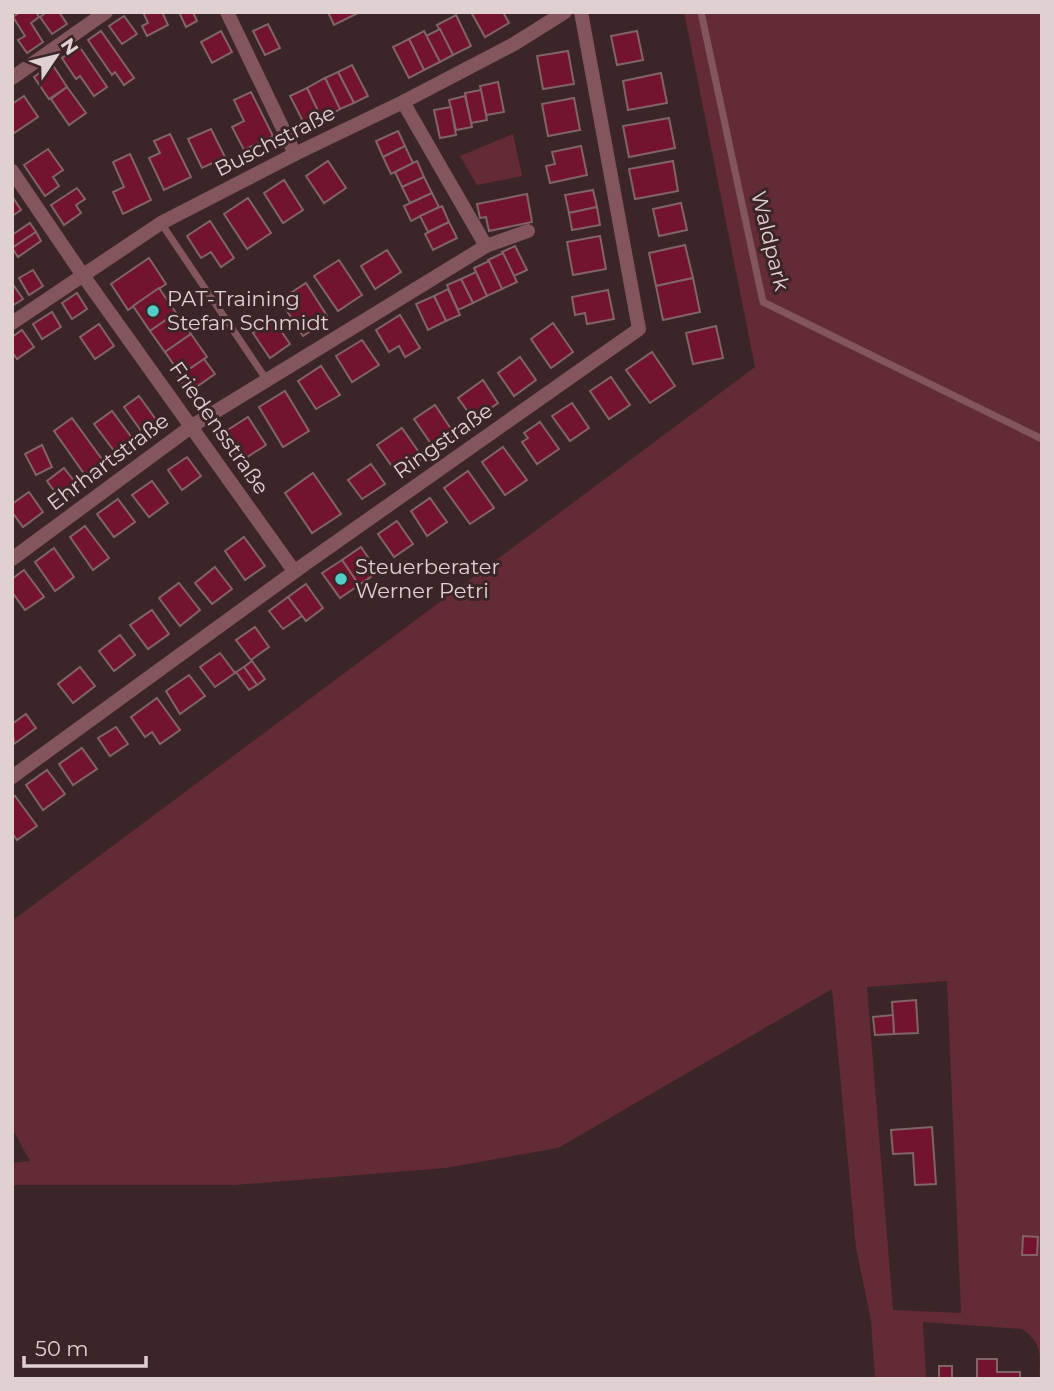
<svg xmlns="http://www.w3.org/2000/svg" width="1054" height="1391" font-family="Montserrat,sans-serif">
<rect width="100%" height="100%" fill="#3c2528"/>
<g fill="#632b35" fill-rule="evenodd">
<path d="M684 12H1042V1379H1039C1040 1354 1043 1344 1022 1329L923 1322 926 1379H875L871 1320 856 1248 832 989 558 1148 445 1168 234 1185H12V1163L30 1161 12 1128V921L755 367ZM947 981 961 1313 893 1310 867 987Z"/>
<path d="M513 134 522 176 477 185 460 156Z"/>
</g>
<g fill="#73132d" stroke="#806467" stroke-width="2">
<path d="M20 12H36L39 17 31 23 43 42 27 53 18 40 25 36 13 17Z"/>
<path d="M47 12H59L67 24 52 34 40 17Z"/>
<path d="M143 12H162L168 25 147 36 142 26 148 23Z"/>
<path d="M179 12H193L197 21 186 27Z"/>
<path d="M328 12H360L334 25Z"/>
<path d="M471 12H503L509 23 485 37Z"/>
<path d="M456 15 471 46 453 55 437 25Z"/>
<path d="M124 16 137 34 122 44 109 26Z"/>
<path d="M268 24 280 48 265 55 253 31Z"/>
<path d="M440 29 453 55 440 62 426 36Z"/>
<path d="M101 31 134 78 124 85 115 72 112 75 88 40Z"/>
<path d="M221 31 232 52 212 63 201 42Z"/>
<path d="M424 31 440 62 424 70 409 39Z"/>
<path d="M637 31 643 60 617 65 611 36Z"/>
<path d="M409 39 424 70 409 78 393 47Z"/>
<path d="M79 46 107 87 94 96 80 76 76 79 62 58Z"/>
<path d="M568 51 574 84 543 89 537 56Z"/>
<path d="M52 64 67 87 49 99 34 77Z"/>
<path d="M352 65 368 96 354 103 338 72Z"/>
<path d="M338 72 354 103 340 109 325 78Z"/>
<path d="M661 73 667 103 628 110 623 81Z"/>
<path d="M325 78 340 109 322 119 307 88Z"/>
<path d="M498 82 504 112 486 115 480 86Z"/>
<path d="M67 87 86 113 69 125 51 99Z"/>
<path d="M307 88 322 119 306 127 290 96Z"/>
<path d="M481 90 487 120 471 123 465 93Z"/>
<path d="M251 92 273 136 244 150 232 127 244 121 234 100Z"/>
<path d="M24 96 38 117 14 133 12 130V104Z"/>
<path d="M465 96 472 127 456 130 449 100Z"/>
<path d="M574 98 580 130 548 136 542 104Z"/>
<path d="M451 107 456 135 440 138 434 110Z"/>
<path d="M669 118 675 148 629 157 623 126Z"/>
<path d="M211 129 225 157 202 168 188 139Z"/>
<path d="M398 131 405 146 383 157 376 141Z"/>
<path d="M170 134 191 177 164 190 149 158 160 153 154 141Z"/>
<path d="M405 146 413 163 391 174 383 157Z"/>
<path d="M581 146 587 175 550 183 546 166 555 164 552 152Z"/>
<path d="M48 149 63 170 53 177 59 186 45 196 24 165Z"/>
<path d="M130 154 151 200 123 214 113 192 124 187 113 162Z"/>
<path d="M328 161 346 188 324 203 306 176Z"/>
<path d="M417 161 424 177 402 187 395 172Z"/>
<path d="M673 161 678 191 635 199 629 169Z"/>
<path d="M424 177 432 193 410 203 402 187Z"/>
<path d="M284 180 303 210 283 223 264 193Z"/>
<path d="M77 188 85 199 76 205 81 213 64 225 51 205Z"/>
<path d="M593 190 597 207 569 213 565 195Z"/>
<path d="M432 193 439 207 411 221 404 206Z"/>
<path d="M527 194 532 222 489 231 486 217 480 218 477 204Z"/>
<path d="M12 196 21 210 12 216Z"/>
<path d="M248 198 271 233 247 249 224 214Z"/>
<path d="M681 203 687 230 659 236 653 209Z"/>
<path d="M442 206 449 222 428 232 420 216Z"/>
<path d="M597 207 600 225 572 230 569 213Z"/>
<path d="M210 221 234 258 221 267 211 252 201 258 187 236Z"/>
<path d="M449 222 457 238 433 250 425 234Z"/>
<path d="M30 223 36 232 12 248V235Z"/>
<path d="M36 232 41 241 18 257 12 248Z"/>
<path d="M600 236 606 269 573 275 567 242Z"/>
<path d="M685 245 693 278 656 286 649 253Z"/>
<path d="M515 246 527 270 514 276 502 252Z"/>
<path d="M387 250 401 272 375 289 361 266Z"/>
<path d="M503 253 517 282 502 289 488 260Z"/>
<path d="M149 258 166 284 128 310 111 284Z"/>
<path d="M339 260 362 295 338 311 314 276Z"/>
<path d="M489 261 502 289 487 296 474 268Z"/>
<path d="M33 270 43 286 29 295 19 278Z"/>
<path d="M476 272 487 296 473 303 461 279Z"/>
<path d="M693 278 700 312 663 320 656 286Z"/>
<path d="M461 279 473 303 458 310 447 285Z"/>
<path d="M12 283 23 299 12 306Z"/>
<path d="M306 283 329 319 303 336 280 300Z"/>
<path d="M159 288 176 313 150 331 133 306Z"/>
<path d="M448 289 460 315 446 321 434 296Z"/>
<path d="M608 290 614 319 587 324 585 313 575 315 572 297Z"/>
<path d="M77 293 87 309 72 319 62 303Z"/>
<path d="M434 296 446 321 428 330 416 304Z"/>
<path d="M52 312 61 327 42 339 33 324Z"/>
<path d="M176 313 191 334 165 352 150 331Z"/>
<path d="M400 315 420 348 405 357 399 346 389 352 376 330Z"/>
<path d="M273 319 290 344 270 358 253 333Z"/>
<path d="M553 323 573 352 551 368 531 339Z"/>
<path d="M99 324 114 346 95 359 80 337Z"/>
<path d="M716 326 723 358 693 364 686 333Z"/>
<path d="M22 330 34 347 17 359 12 352V337Z"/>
<path d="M191 334 207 357 181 375 165 352Z"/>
<path d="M362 340 379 365 352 382 336 356Z"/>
<path d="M652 352 675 386 650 403 626 370Z"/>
<path d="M520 357 536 380 514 396 498 373Z"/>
<path d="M204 359 215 374 189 392 178 377Z"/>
<path d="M321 366 340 395 316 409 298 381Z"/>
<path d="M611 377 630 405 609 419 590 391Z"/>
<path d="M483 380 498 403 474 420 458 398Z"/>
<path d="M285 391 309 431 283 447 259 407Z"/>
<path d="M139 396 157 421 142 432 124 407Z"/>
<path d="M572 403 589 428 570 441 552 416Z"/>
<path d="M435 405 455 435 434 448 414 419Z"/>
<path d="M112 411 135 442 118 456 94 424Z"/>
<path d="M248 417 266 445 241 461 223 433Z"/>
<path d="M72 418 104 462 85 475 54 431Z"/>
<path d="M540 422 559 449 537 464 522 442 528 438 524 433Z"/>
<path d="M402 428 423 458 398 475 377 445Z"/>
<path d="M42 445 52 467 36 475 25 454Z"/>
<path d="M503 447 527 480 505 495 482 462Z"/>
<path d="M187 457 201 476 182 490 168 470Z"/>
<path d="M371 464 385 484 362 499 348 480Z"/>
<path d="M64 468 78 486 60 499 47 481Z"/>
<path d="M468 471 494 508 470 524 444 488Z"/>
<path d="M313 473 341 514 312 533 285 493Z"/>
<path d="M152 481 168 503 149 517 132 495Z"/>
<path d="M29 492 43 512 23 527 12 512V504Z"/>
<path d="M430 498 447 522 427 536 411 511Z"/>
<path d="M118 499 135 522 114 537 97 514Z"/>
<path d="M397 521 413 544 394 557 378 534Z"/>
<path d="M85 526 109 558 93 570 70 537Z"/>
<path d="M244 537 265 566 245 580 225 551Z"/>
<path d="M361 547 378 572 359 585 342 560Z"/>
<path d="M54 548 74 577 55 591 35 562Z"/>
<path d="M342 560 359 585 340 598 322 573Z"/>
<path d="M215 567 232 589 212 604 195 583Z"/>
<path d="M24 570 44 597 25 610 12 592V579Z"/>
<path d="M179 583 200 610 180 626 159 598Z"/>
<path d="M306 584 323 608 306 621 288 597Z"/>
<path d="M288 597 302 616 283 629 269 611Z"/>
<path d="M152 610 169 634 148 649 130 625Z"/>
<path d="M255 627 269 647 251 660 236 640Z"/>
<path d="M120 635 135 655 114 671 99 651Z"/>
<path d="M220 653 235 673 215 687 200 667Z"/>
<path d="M252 661 265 679 257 685 244 667Z"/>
<path d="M80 667 95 686 73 703 58 684Z"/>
<path d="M244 667 257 685 249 690 236 672Z"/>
<path d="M189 675 205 696 180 714 166 691Z"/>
<path d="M157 698 180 730 160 744 152 732 145 737 131 717Z"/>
<path d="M26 714 36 728 14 744 12 724Z"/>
<path d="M116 727 128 744 110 756 98 738Z"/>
<path d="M82 748 97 769 73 785 59 764Z"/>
<path d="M47 770 65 794 43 810 26 785Z"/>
<path d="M15 796 37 826 17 840 12 833V797Z"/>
<path d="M916 1000 918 1033 894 1034 892 1002Z"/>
<path d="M893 1015 894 1034 875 1035 873 1017Z"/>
<path d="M932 1127 936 1184 915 1185 913 1153 893 1154 891 1130Z"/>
<path d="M1023 1236 1038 1237 1037 1255H1022Z"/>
<path d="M977 1359H997V1372H1020V1379H977Z"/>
<rect x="939" y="1366" width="13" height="13"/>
</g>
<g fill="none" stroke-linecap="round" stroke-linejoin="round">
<g stroke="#82565c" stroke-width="7">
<path d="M701 12 763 302 1042 439"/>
<path d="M161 223 266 379"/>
</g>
<g stroke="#82565c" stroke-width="14">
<path d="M227 12 295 154"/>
<path d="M12 78 106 12"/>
<path d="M12 171 82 274 294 571"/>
<path d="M486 246 528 231"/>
<path d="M12 323 161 223 295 154 403 102 514 44 565 12"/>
<path d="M12 559 192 426 486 246 403 102"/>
<path d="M12 777 305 564 639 329 581 12"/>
</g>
</g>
<g fill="#54cdc8" stroke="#3c2528" stroke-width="2.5">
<circle cx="153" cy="311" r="7"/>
<circle cx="341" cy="579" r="7"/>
</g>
<g text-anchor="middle" stroke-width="6" stroke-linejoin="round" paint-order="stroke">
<g font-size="21" fill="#e0d0d2" stroke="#3c2528">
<text transform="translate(275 141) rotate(-27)" y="7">Buschstraße</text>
<text transform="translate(770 241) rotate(76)" y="7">Waldpark</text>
<text transform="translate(219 428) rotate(55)" y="7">Friedensstraße</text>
<text transform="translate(443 441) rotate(-35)" y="7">Ringstraße</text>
<text transform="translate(108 462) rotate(-37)" y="7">Ehrhartstraße</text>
</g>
<g font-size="21" fill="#e0d0d2" stroke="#3c2528" text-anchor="start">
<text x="167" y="306">PAT-Training<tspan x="167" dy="24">Stefan Schmidt</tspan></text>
<text x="355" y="574">Steuerberater<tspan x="355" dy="24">Werner Petri</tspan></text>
</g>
</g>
<rect width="1054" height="1391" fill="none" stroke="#e0d0d2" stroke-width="28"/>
<g transform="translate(56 56) rotate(55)" stroke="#3c2528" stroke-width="5" paint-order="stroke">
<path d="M0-5L12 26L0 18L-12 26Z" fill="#e0d0d2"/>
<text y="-10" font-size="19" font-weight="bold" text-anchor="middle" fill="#e0d0d2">N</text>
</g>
<path d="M24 1356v10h122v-10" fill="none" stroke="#e0d0d2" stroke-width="3.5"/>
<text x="35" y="1356" font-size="21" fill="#e0d0d2" stroke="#3c2528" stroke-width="5" paint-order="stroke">50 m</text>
</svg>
